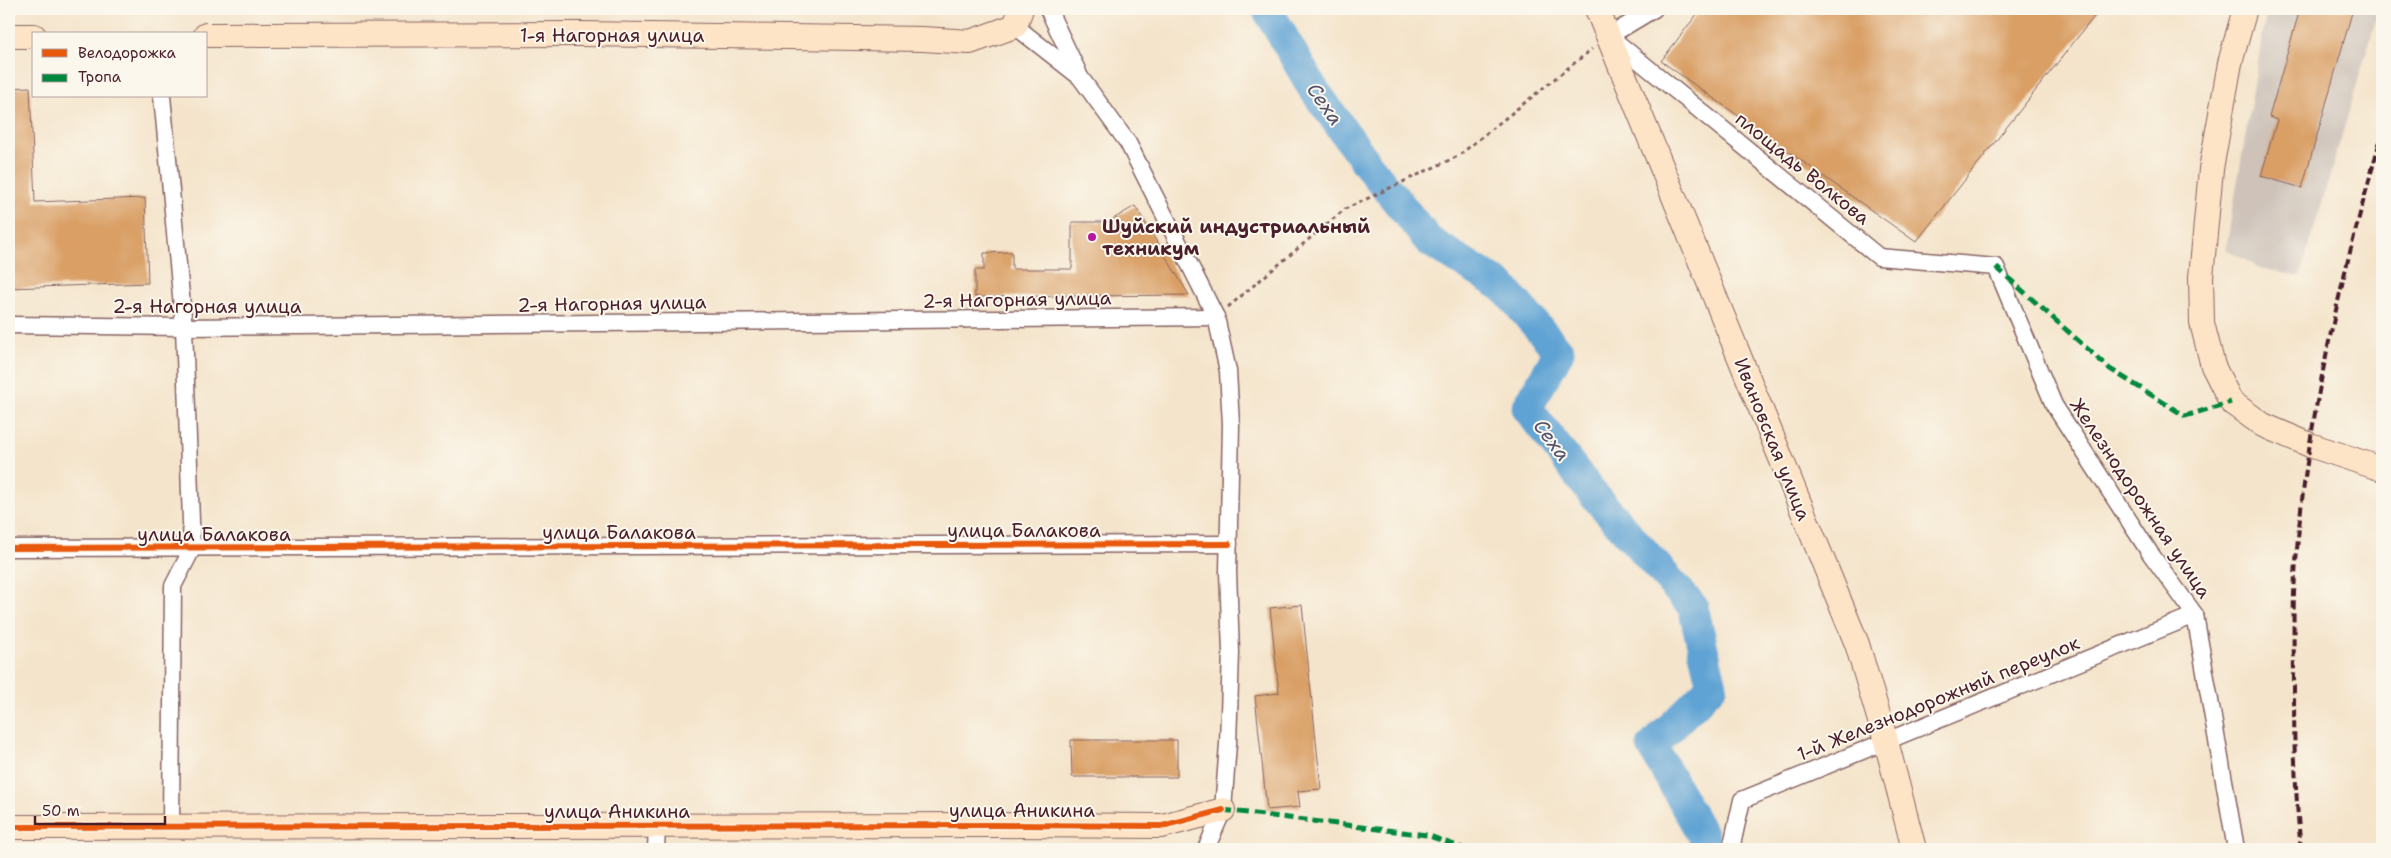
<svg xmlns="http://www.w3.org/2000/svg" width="2391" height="858" font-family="'Shantell Sans',sans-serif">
<rect width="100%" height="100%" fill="#fbf7ec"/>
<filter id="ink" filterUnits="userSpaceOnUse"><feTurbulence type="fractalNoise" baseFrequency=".02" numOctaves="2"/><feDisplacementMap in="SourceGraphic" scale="10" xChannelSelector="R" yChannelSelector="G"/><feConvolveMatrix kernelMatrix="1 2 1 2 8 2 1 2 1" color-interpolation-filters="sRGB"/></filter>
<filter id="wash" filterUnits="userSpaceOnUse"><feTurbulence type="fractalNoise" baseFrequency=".0096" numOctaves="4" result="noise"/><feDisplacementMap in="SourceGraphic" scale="20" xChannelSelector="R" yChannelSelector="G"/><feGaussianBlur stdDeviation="1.12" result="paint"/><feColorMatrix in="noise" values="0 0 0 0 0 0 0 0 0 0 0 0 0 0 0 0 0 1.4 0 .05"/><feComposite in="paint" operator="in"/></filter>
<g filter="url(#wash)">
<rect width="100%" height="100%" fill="#f4e4cb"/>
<path fill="#cec2b9" d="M2267 9H2379L2300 277 2260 268 2226 249Z"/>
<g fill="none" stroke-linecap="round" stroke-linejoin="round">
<path stroke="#5fa3d4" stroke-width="31" d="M1267 9 1312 87 1368 165 1429 241 1503 287 1559 352 1527 408 1592 493 1693 607 1712 686 1652 746 1704 838 1703 849"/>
</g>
<g id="blocks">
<g fill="#d99f65">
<path d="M1701 9H2100L1916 242 1661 61Z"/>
<path d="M2300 9H2353L2302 188 2261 176 2277 120 2269 117Z"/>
<path d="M30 87 35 202 145 198 148 283 9 288V88Z"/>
<path d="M1135 206 1189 295 975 297V270H984V253L1012 252V269H1072V222H1108Z"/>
<path d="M1302 605 1321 789 1298 791 1300 807 1267 810 1255 696 1279 693 1270 608Z"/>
<path d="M1071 740H1177V777H1072Z"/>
</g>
</g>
</g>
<g filter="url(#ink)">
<use href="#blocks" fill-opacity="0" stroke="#866463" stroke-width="1"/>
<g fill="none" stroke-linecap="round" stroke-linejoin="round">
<g stroke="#866463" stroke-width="19">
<g id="street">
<path d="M1048 9 1078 72"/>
<path d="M1654 9 1609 36 1879 257 1996 267 2054 405 2150 553 2195 615 2236 849"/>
<path d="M1015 26 1080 77 1128 143 1216 317 1228 371 1231 424 1228 572 1231 652 1228 744 1223 810 1206 849"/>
<path d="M162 96 184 327 192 549 173 586 171 827"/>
<path d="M9 325 184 327 1216 317"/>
<path d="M9 548 1229 544"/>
<path d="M656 849 657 826"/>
<path d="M1731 849 1742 800 2195 615"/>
</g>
</g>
<g stroke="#866463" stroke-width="26">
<g id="secondary">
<path d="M1597 9 1857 644 1886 741 1914 849"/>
<path d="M2245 9 2230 63 2211 169 2201 277 2202 323 2213 366 2231 402 2263 425 2310 445 2382 469"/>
<path d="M206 35 580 34 923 39 970 42 1015 26 1021 9"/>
<path d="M9 36H34"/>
<path d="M9 827 995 825 1162 826 1223 810"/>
</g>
</g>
<path stroke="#866463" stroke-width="3" stroke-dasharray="4 4" stroke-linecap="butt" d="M1228 307 1345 209 1458 156 1592 49"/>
<use href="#street" stroke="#fff" stroke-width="16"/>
<use href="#secondary" stroke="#fee4c6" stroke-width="24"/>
<path stroke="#4a1f2b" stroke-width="4" stroke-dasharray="8 4" stroke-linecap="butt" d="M2301 849C2295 795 2294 742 2294 687 2294 656 2293 625 2294 593 2302 437 2339 284 2382 134"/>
<g stroke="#00873e" stroke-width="5" stroke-dasharray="10 5" stroke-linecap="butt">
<path d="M1996 267 2110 369 2185 416 2231 402"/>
<path d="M1223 810 1427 835 1465 849"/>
</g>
<g stroke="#fbf7ec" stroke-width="9">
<g id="cycleway">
<path d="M9 548 1229 544"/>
<path d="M9 827 995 825 1162 826 1223 810"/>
</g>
</g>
<use href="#cycleway" stroke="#e8590c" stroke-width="6"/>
</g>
</g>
<circle fill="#b5179e" stroke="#fbf7ec" stroke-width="2" cx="1092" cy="237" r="5"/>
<g text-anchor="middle" stroke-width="4" stroke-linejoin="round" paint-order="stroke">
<g font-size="19" fill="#4a1f2b" stroke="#fbf7ec">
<text x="612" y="42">1-я Нагорная улица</text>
<text transform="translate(1803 168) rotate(39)" y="7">площадь Волкова</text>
<text transform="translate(1017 299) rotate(-1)" y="7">2-я Нагорная улица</text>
<text transform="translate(612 303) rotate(-1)" y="7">2-я Нагорная улица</text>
<text x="207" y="313">2-я Нагорная улица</text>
<text transform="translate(1773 439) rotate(68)" y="7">Ивановская улица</text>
<text transform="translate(2141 498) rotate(56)" y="7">Железнодорожная улица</text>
<text x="1024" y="537">улица Балакова</text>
<text x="619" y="539">улица Балакова</text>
<text x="214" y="541">улица Балакова</text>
<text transform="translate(1938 698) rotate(-22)" y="7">1-й Железнодорожный переулок</text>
<text x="1022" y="817">улица Аникина</text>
<text x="617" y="818">улица Аникина</text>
</g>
<g font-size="19" font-weight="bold" fill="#4a1f2b" stroke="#fbf7ec" text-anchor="start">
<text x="1102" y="233">Шуйский индустриальный<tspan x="1102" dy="22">техникум</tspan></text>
</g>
<g font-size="20" font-style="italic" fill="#52546f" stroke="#fbf7ec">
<text transform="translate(1325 104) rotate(55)" y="7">Сеха</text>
<text transform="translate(1552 440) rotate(53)" y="7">Сеха</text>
</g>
</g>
<rect width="2391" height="858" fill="none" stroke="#fbf7ec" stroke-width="30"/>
<rect x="32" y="32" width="175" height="65" fill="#fbf7ec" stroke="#b4a19f"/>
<rect x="42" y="49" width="25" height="8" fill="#e8590c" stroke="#b4a19f"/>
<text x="78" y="58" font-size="15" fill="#4a1f2b">Велодорожка</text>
<rect x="42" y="74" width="25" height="8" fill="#00873e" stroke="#b4a19f"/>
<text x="78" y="82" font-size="15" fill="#4a1f2b">Тропа</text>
<path d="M35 816v8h130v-8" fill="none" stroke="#4a1f2b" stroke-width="2.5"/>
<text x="42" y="816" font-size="15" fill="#4a1f2b" stroke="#fbf7ec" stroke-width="4" paint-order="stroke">50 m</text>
</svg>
